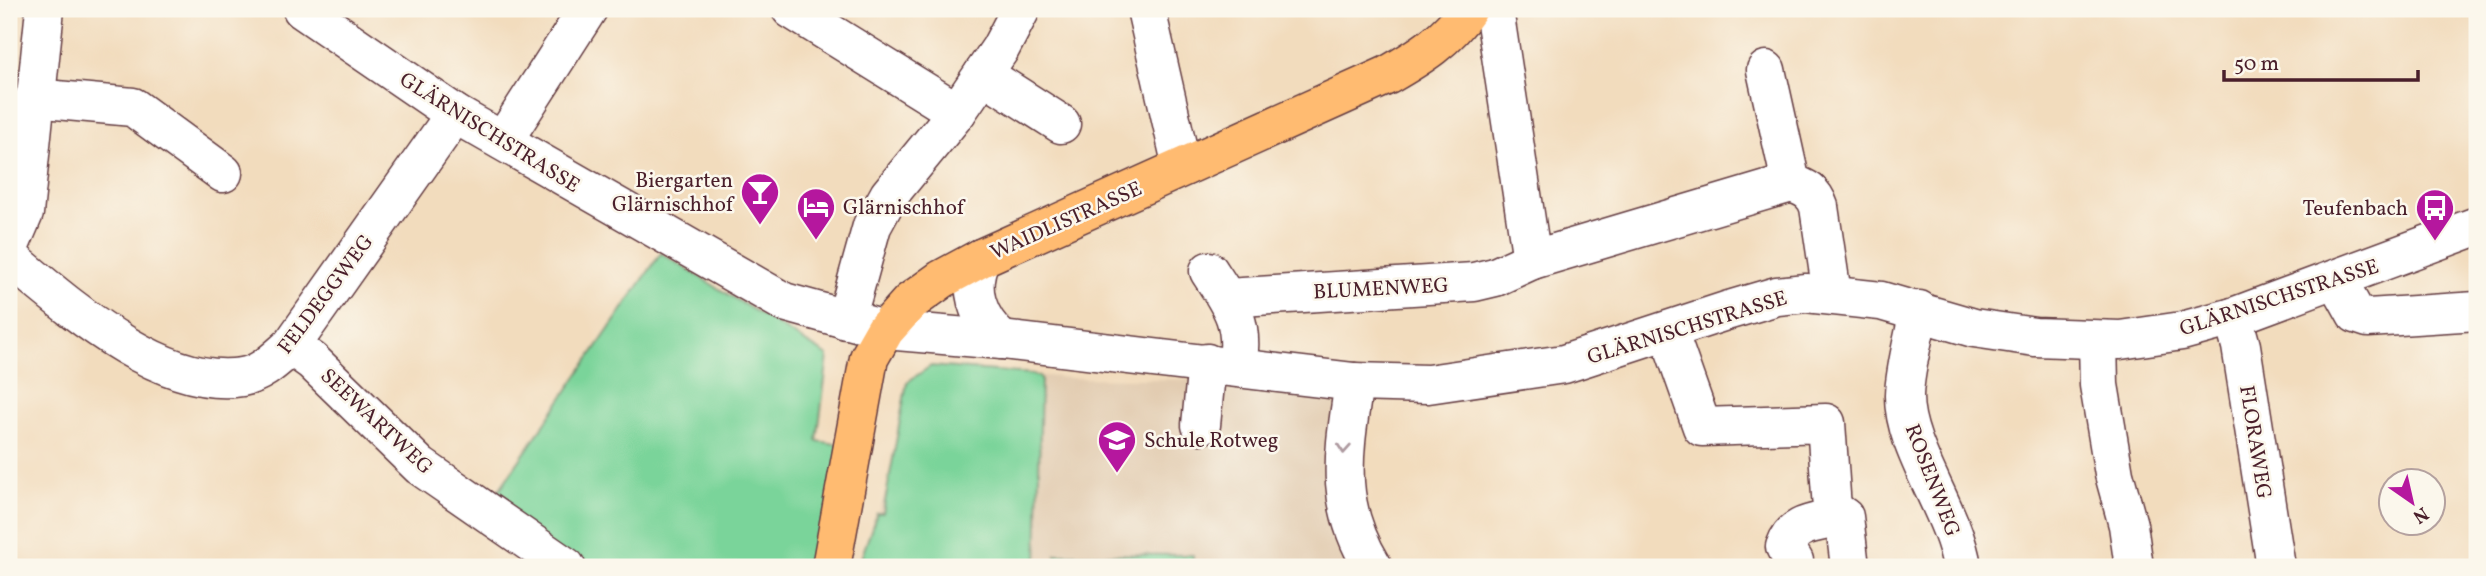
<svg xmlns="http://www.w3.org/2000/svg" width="2486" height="576" font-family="Vollkorn,serif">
<rect width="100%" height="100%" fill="#fbf7ec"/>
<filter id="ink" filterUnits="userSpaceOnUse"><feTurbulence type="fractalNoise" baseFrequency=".0143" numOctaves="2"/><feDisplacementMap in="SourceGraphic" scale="14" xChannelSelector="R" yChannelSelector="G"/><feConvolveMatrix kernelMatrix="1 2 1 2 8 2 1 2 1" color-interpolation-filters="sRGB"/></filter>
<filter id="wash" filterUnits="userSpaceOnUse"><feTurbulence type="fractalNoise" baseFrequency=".00686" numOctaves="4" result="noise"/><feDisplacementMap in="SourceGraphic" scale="28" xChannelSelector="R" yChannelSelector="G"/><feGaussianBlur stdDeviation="1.57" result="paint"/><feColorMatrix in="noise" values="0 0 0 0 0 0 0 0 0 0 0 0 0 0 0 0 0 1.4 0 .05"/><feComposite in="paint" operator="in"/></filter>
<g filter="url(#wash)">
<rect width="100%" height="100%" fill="#f2dcbd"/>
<path fill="#e2ccb1" d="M931 366 1069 378 1354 382 1373 567H858L887 489 907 382Z"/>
<g fill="#7ad49a" stroke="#627a62" stroke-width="2">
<path d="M661 253 828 356 817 441 843 445 816 567H579L491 502Z"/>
<path d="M931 366 1033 374 1041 378 1037 567H858L877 513H883L907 382Z"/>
<path d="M1056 554 1193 555V567H1056Z"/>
</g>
</g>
<g filter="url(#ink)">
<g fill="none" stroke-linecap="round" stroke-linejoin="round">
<g stroke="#633b41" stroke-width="41">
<g id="minor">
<path d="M302 9 455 114 784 302 885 330 1002 340 1354 382 1428 384 1564 364 1726 311 1777 296 1806 293 1881 301 1974 328 2035 337 2120 340 2182 331 2233 317 2477 226"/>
<path d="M791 9 957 112"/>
<path d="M1146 9 1179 154 1185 166"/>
<path d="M1490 9 1495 16 1532 260 1791 183"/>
<path d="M1766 70 1791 183C1806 188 1814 192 1819 207L1832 294"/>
<path d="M983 74 1061 124"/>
<path d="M34 98 133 107 223 173"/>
<path d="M503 141 588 9"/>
<path d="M9 248 24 213 45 9"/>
<path d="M9 257C67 305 161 390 242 377 262 374 277 358 291 346L455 114"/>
<path d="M981 258C967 288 977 319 1002 340"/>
<path d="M1209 271C1232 306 1245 324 1237 367"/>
<path d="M2337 280 2356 314 2368 318 2477 311"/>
<path d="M1227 298 1474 282 1495 277 1532 260"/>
<path d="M1919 310C1914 338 1905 368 1904 395 1903 449 1954 511 1962 567"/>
<path d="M2233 317 2241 346 2276 567"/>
<path d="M846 320 872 226 889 195 957 112 1000 49 1021 9"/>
<path d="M1668 331 1702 427 1826 423 1832 509 1828 520C1808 524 1792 526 1785 547L1794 561"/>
<path d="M2098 341 2099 385 2114 474 2128 525 2134 567"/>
<path d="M291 346 312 361 420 466 566 567"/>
<path d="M1354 382C1344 453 1333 502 1373 567"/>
<path d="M1201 425 1207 363"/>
<path d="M1832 509 1844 517 1850 567"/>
</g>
</g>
<g stroke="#633b41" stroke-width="41">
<path id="major" d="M831 567 869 358 885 330 910 302 942 279 981 258 1388 75C1421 56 1447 40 1468 9"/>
</g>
<use href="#minor" stroke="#fff" stroke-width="38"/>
<use href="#major" stroke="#ffbb71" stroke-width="38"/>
</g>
<defs><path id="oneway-chevron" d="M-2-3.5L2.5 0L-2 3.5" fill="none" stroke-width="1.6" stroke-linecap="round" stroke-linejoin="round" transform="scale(1.75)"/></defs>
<use stroke="#ae9aa0" href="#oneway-chevron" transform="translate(1344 449) rotate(94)"/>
</g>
<defs>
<g id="bar-pin" transform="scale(2.0125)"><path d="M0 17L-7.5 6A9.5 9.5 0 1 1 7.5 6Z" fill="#b5179e" stroke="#fbf7ec"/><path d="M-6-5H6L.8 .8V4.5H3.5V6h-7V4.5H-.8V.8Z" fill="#fff"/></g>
<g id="hotel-pin" transform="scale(2.0125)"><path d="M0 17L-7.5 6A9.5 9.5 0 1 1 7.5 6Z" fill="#b5179e" stroke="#fbf7ec"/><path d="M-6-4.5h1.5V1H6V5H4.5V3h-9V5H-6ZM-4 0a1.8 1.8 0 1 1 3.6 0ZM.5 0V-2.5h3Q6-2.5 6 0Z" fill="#fff"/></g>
<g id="bus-pin" transform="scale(2.0125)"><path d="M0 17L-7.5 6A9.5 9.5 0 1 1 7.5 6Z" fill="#b5179e" stroke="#fbf7ec"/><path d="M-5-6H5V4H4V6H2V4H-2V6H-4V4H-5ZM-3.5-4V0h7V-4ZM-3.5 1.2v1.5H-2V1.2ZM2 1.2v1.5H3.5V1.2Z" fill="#fff"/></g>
<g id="school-pin" transform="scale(2.0125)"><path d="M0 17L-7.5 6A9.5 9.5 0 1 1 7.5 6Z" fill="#b5179e" stroke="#fbf7ec"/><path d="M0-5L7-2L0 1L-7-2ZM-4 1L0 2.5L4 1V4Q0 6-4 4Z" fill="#fff"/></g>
</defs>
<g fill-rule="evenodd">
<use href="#bar-pin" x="760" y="192"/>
<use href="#hotel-pin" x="816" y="207"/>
<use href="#bus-pin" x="2435" y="208"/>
<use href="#school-pin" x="1117" y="440"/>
</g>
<g text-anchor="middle" stroke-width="5" stroke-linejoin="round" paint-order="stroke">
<g font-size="21" fill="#4a1f2b" stroke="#fbf7ec">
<text transform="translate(490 132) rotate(32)" y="7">GLÄRNISCHSTRASSE</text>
<text transform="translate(1066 220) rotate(-24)" y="7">WAIDLISTRASSE</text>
<text transform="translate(1381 288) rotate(-3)" y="7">BLUMENWEG</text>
<text transform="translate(325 294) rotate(-53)" y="7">FELDEGGWEG</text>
<text transform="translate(2279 297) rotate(-18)" y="7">GLÄRNISCHSTRASSE</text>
<text transform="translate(1687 327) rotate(-17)" y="7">GLÄRNISCHSTRASSE</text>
<text transform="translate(377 421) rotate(43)" y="7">SEEWARTWEG</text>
<text transform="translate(2256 442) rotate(81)" y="7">FLORAWEG</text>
<text transform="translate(1933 480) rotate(69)" y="7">ROSENWEG</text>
</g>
<g font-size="21" fill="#4a1f2b" stroke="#fbf7ec" text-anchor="end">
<text x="733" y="187">Biergarten<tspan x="733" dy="24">Glärnischhof</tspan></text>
<text x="843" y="214" text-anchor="start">Glärnischhof</text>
<text x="2408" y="215">Teufenbach</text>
<text x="1144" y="447" text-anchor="start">Schule Rotweg</text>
</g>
</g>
<rect width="2486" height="576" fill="none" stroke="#fbf7ec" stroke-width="35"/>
<g transform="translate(2412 502) rotate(146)"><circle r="33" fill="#fbf7ec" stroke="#b4a19f" stroke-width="2"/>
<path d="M0-5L12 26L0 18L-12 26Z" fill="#b5179e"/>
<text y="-10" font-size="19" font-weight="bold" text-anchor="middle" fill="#4a1f2b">N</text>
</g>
<path d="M2224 70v10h194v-10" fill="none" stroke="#4a1f2b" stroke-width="3.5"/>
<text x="2234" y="70" font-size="21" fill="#4a1f2b" stroke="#fbf7ec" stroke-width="5" paint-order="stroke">50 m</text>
</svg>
